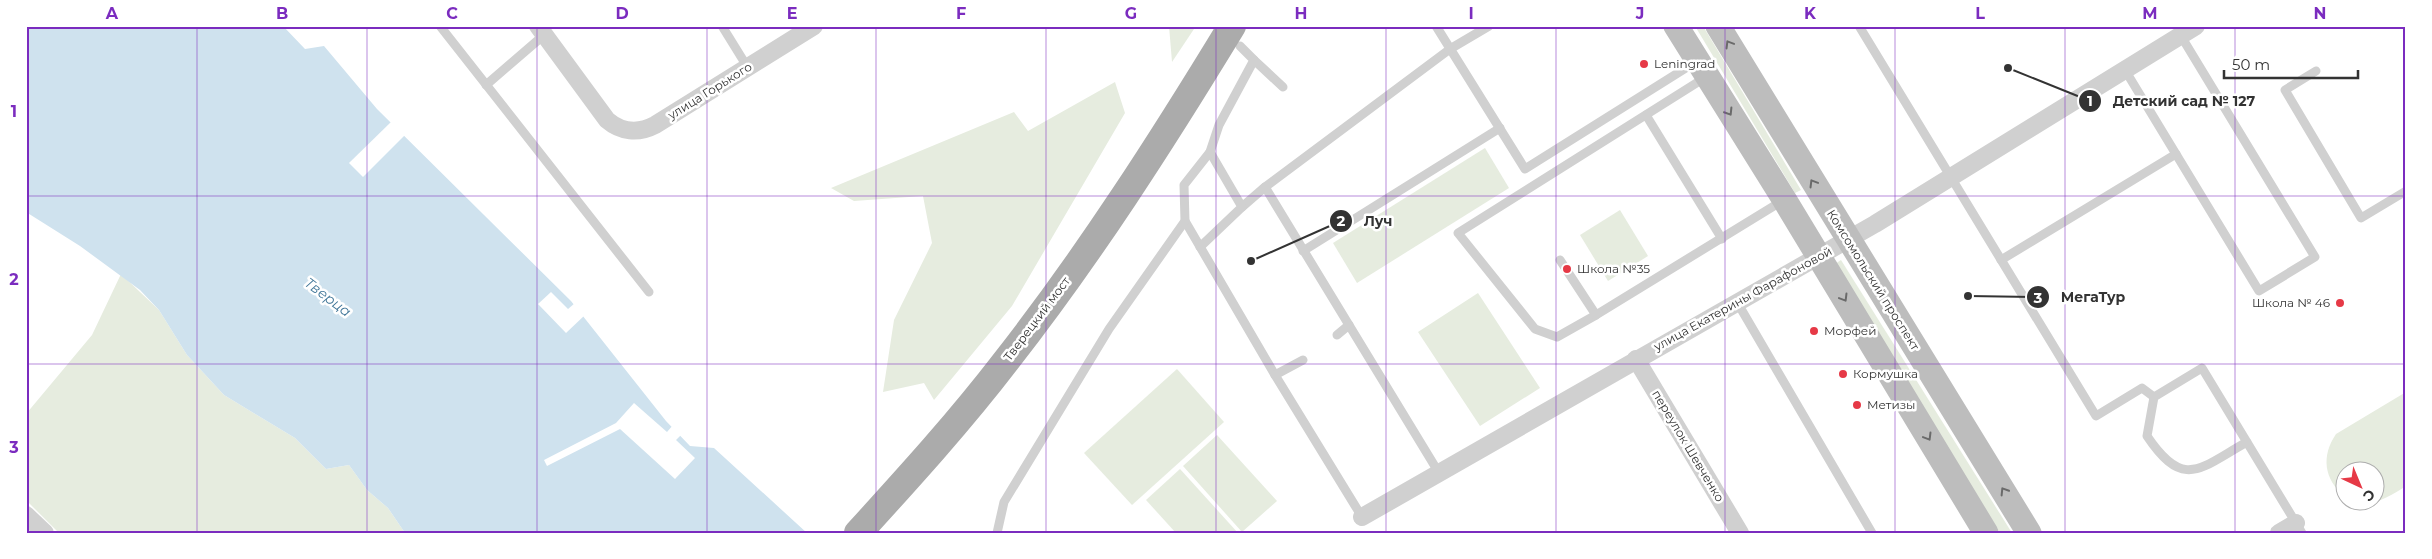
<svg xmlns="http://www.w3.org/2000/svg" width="2432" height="559" font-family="Montserrat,sans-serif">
<rect width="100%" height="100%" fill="#fff"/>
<g fill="#e6ecdf">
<path d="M1169 26H1196L1172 62Z"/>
<path d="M1695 26H1703L1801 190 1795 193Z"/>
<path d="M1115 82 1125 113 1012 306 934 400 924 383 883 392 894 320 932 243 923 196 854 201 831 188 1014 112 1028 131Z"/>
<path d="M1485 148 1509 188 1357 283 1333 243Z"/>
<path d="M1620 210 1648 256 1608 281 1580 235Z"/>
<path d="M1841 260 2012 533H2000L1835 264Z"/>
<path d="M121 274 159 310 187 355 224 395 295 438 326 469 349 465 367 490 388 508 405 533H59L26 500V414L92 335Z"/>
<path d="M1478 293 1540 388 1480 426 1418 332Z"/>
<path d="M1177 369 1224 422 1132 505 1084 453Z"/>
<path d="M2406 392V486C2390 496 2376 506 2357 502H2374V472H2344V496C2324 479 2321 456 2336 434Z"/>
<path d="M1217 435 1277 501 1242 532 1183 466Z"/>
<path d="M1180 469 1238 533H1176L1146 500Z"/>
</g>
<path fill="#cfe2ee" d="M26 26H283L305 49 324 46 377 109 571 301 666 421 690 446 714 448 807 533H405L388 508 367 490 349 465 326 469 295 438 224 395 187 355 159 310 140 290 80 246 26 212Z"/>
<g fill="#fff">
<path d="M392 121 406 134 363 177 349 163Z"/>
<path d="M551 292 568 309 575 303 585 315 566 333 538 304Z"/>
<path d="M634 403 667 432 673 425 682 434 676 440 695 458 675 479 620 429 547 466 544 460 616 423Z"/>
</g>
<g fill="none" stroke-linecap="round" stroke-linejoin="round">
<g stroke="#d0d0d0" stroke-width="9">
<path d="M440 26 649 292"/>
<path d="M722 26 748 68"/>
<path d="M1436 26 1525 169 1697 61"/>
<path d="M1859 26 2096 416 2142 388 2154 397"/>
<path d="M1254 60 1283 87"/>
<path d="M2125 70 2259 291 2315 257 2181 36"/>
<path d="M2316 71 2285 90 2361 218 2406 191"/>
<path d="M1706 77 1458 233 1535 329 1557 337 1596 315 1782 201"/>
<path d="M486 85 544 35"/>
<path d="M1646 115 1722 239"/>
<path d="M1242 207 1265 187"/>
<path d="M1185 221 1275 375 1362 517"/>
<path d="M1200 247 1242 207 1210 152 1219 125 1254 60 1240 46"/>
<path d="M1303 251 1500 128"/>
<path d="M1560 260 1596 315"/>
<path d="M2001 260 2176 154"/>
<path d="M1737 302 1872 533"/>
<path d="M1337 335 1349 325"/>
<path d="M1275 375 1303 360"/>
<path d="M2247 442C2200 468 2184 491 2147 436L2154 397 2202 368 2302 533"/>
<path d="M1439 473 1265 187 1450 49 1489 26"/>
<path d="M997 533 1004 502 1109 329 1185 221 1184 185 1210 152"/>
</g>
<g stroke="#d0d0d0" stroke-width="18">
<path d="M538 26 607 120C621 132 638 134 655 125L814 26"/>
<path d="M1636 359 1740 533"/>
<path d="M26 515 45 533"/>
<path d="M1362 517 1875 224 2196 26"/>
<path d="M2279 533 2296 523"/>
</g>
<g stroke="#bdbdbd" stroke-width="25">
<path d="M1676 26 1784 199 1986 533"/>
<path d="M1718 26 2029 533"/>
</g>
<path stroke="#ababab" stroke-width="28" d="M858 533C909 477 960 421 1006 361 1089 255 1162 141 1232 26"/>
</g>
<defs><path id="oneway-chevron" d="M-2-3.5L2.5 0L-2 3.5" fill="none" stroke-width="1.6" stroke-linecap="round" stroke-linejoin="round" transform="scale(1.25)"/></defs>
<g stroke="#6a6a6a">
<use href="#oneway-chevron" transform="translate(1729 44) rotate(-121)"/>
<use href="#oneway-chevron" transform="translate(1729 112) rotate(58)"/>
<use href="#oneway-chevron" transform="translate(1813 183) rotate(-121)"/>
<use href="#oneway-chevron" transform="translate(1844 298) rotate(59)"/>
<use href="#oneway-chevron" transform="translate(1928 437) rotate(59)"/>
<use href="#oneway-chevron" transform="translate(2004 491) rotate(-122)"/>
</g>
<path fill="none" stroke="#7b2cbf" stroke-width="1" stroke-opacity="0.55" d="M197 26V533M367 26V533M537 26V533M707 26V533M876 26V533M1046 26V533M1216 26V533M1386 26V533M1556 26V533M1725 26V533M1895 26V533M2065 26V533M2235 26V533M26 196H2406M26 364H2406"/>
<g fill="#e63946" stroke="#fff" stroke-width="2">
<circle cx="1644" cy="64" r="5"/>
<circle cx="1567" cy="269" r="5"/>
<circle cx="2340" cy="303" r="5"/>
<circle cx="1814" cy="331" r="5"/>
<circle cx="1843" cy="374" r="5"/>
<circle cx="1857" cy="405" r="5"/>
</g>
<g text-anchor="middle" stroke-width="5" stroke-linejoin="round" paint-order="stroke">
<g font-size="12" fill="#333" stroke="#fff" text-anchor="start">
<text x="1654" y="68">Leningrad</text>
<text x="1577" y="273">Школа №35</text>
<text x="2330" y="307" text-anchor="end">Школа № 46</text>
<text x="1824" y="335">Морфей</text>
<text x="1853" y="378">Кормушка</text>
<text x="1867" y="409">Метизы</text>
</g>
<g font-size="12" fill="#333" stroke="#fff">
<text transform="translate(710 91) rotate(-32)" y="4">улица Горького</text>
<text transform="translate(1873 280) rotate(58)" y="4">Комсомольский проспект</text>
<text transform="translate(1743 299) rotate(-29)" y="4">улица Екатерины Фарафоновой</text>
<text transform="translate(1037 319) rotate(-53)" y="4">Тверецкий мост</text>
<text transform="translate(1688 446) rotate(59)" y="4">переулок Шевченко</text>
</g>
<g font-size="14" font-style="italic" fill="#3f7597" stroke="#fff">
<text transform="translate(328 297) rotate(37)" y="5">Тверца</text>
</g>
</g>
<path fill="none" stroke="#333" stroke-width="2" d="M2008 68L2090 101M1251 261L1341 221M1968 296L2038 297"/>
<g fill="#333" stroke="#fff" stroke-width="2">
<circle cx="2008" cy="68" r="5"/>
<circle cx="1251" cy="261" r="5"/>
<circle cx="1968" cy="296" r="5"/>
<circle cx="2090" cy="101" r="12"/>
<circle cx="1341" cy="221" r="12"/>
<circle cx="2038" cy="297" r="12"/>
</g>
<g font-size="15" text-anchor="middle" font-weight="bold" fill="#fff">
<text x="2090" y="106">1</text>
<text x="1341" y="226">2</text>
<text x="2038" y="303">3</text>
</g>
<g font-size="14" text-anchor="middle" font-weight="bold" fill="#333" stroke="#fff" stroke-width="5" stroke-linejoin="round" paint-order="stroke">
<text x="2184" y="106">Детский сад № 127</text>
<text x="1378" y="226">Луч</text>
<text x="2093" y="302">МегаТур</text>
</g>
<rect width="2432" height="559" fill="none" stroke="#ffffff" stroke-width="55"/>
<g transform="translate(2360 486) rotate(136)"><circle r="24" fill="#ffffff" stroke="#adadad"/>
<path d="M0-4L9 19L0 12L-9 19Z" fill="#e63946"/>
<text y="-8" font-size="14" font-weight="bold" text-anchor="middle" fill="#333333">С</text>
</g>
<path d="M2224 70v8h134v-8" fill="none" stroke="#333333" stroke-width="2.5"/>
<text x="2232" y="70" font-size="15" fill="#333333" stroke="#ffffff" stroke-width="4" paint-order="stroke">50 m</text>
<rect x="28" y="28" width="2376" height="504" fill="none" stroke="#7b2cbf" stroke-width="2"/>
<g font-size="16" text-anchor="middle" font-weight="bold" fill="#7b2cbf">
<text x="112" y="19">A</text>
<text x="282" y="19">B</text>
<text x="452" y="19">C</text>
<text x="622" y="19">D</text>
<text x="792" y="19">E</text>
<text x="961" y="19">F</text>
<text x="1131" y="19">G</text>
<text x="1301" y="19">H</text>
<text x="1471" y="19">I</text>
<text x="1640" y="19">J</text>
<text x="1810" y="19">K</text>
<text x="1980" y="19">L</text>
<text x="2150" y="19">M</text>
<text x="2320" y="19">N</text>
<text x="14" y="117">1</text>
<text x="14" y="285">2</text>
<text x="14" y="453">3</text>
</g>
</svg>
